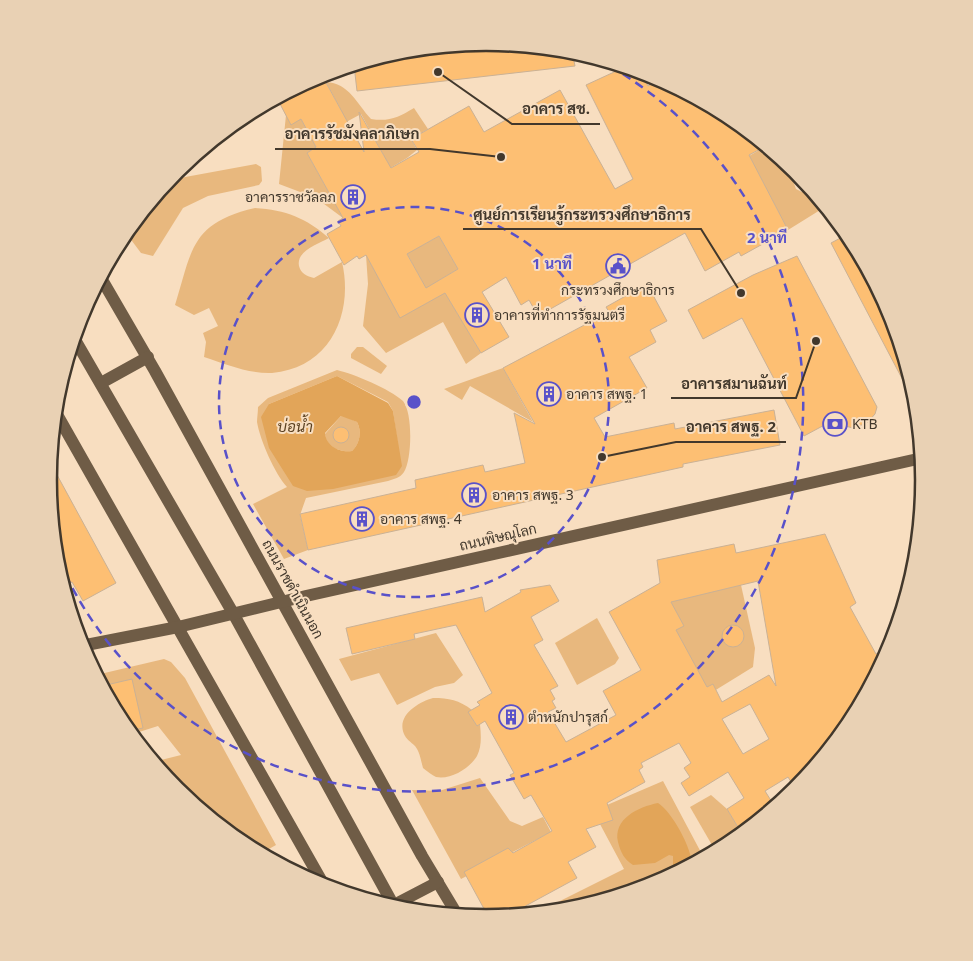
<svg xmlns="http://www.w3.org/2000/svg" width="973" height="961" font-family="'Noto Sans',Sarabun,sans-serif">
<rect width="100%" height="100%" fill="#f8dec0"/>
<g fill="#e8b87e" fill-rule="evenodd">
<path d="M326 82C349 83 357 104 371 119 389 122 399 117 414 108L428 129 411 139 417 150 407 158 382 173 384 156 361 114 337 127 340 108Z"/>
<path d="M286 115 301 119 316 147 307 153 343 218 316 198 279 184Z"/>
<path d="M766 146 797 171 792 178 796 189 802 192 812 190 825 207 788 230 749 156Z"/>
<path d="M256 164 261 167 262 181 259 185 208 196 183 208 153 256 141 253 126 233 169 180Z"/>
<path d="M255 208C286 210 306 218 329 238 318 244 296 251 299 266 301 274 307 276 314 278L342 262C354 314 330 368 272 373 249 374 225 364 204 357L206 342 203 333 218 326 209 308 194 315 175 305C192 251 190 223 255 208Z"/>
<path d="M412 230 421 246 439 236 458 269 438 281 481 353 466 364 443 322 386 353 363 326 368 284 366 255 400 317 432 300 398 237Z"/>
<path d="M357 347H363L387 366 381 374 351 358V354Z"/>
<path d="M503 368 533 422 470 386 462 400 444 389Z"/>
<path d="M337 370C354 374 390 389 403 401 413 413 412 459 404 472 400 478 394 479 388 481L306 498 300 515 308 550 284 559 253 504 287 487C275 474 260 440 257 422 257 418 258 412 258 407L268 398ZM337 376 388 402 393 411 401 467 269 448V404Z"/>
<path d="M342 415 357 422C362 431 360 444 352 451 340 453 326 446 325 434Z"/>
<path d="M741 585 755 648 753 667 706 696 654 603Z"/>
<path d="M597 618 619 658 615 664 577 685 555 643Z"/>
<path d="M436 633 463 675 454 683 435 687 397 705 379 673 351 681 339 659Z"/>
<path d="M164 659 171 662 185 678 276 845 260 854C219 832 182 797 153 762L181 755 158 726 139 732 127 686 105 691 96 675Z"/>
<path d="M433 698C449 698 459 700 472 710L469 712 477 726 480 724C481 735 482 746 477 756 470 768 451 780 436 777 432 775 427 771 423 768 421 761 420 752 415 746 411 742 406 739 404 734 396 715 419 702 433 698Z"/>
<path d="M480 778 510 821 522 826 543 817 551 832 461 879 412 790 439 791Z"/>
<path d="M663 781 704 858 654 885 572 910 534 914 624 869 593 811Z"/>
<path d="M711 795 727 809 742 834 716 852 690 807Z"/>
</g>
<g fill="#e2a559" fill-rule="evenodd">
<path d="M337 376 388 403 393 411 402 466 396 475 333 489 307 491 293 486 269 448 261 417 269 404ZM341 416 357 422C362 431 360 444 352 451 340 453 326 446 325 433Z"/>
<path d="M658 803C672 812 692 848 692 865L666 879 673 867V856L669 855 655 863 633 865C624 859 621 853 618 842 613 819 638 807 658 803Z"/>
</g>
<g fill="#fdbf73" stroke="#cab195" fill-rule="evenodd">
<path d="M493 43 572 51 575 66 357 91 354 65 385 56Z"/>
<path d="M625 67 641 72 648 86 660 79 730 116 766 146 749 155 788 230 741 256 739 252 705 271 685 233 538 316 529 300 521 305 506 277 482 292 509 337 481 353 445 293 400 318 366 255 359 259 357 256 344 265 327 234 341 226 338 221 343 218 307 153 316 147 301 119 291 125 279 102 323 77 364 152 359 112 391 168 419 152 411 139 469 106 484 132 560 90 615 189 633 179 586 85ZM439 236 458 269 426 288 407 254Z"/>
<path d="M848 234 891 313 913 385 907 388 831 243Z"/>
<path d="M797 256 877 407 875 414 867 423 853 428 830 422 804 436 742 318 703 339 688 310 753 275Z"/>
<path d="M647 284 667 321 650 330 656 342 629 357 647 388 594 418 605 437 674 423 675 429 774 410 780 445 683 464V467L308 550 300 514 416 488 415 480 483 465 485 472 525 463 514 413 535 424 503 368 609 312 606 307Z"/>
<circle cx="341" cy="435" r="8"/>
<path d="M50 462 116 583 83 601 72 582 63 587 57 566 48 480Z"/>
<path d="M825 534 856 603 850 607 876 654 892 645 851 724 796 790 788 777 765 791 775 807 742 834 727 809 744 798 728 772 689 796 681 783 690 777 684 768 691 763 679 743 641 763 643 767 639 770 645 782 607 803 613 820 586 829 596 847 568 862 577 878 507 916 489 918 464 872 508 848 513 853 552 831 531 795 524 799 510 775 514 773 485 721 477 726 468 712 480 705 477 702 492 693 456 625 414 634 415 639 352 654 346 628 482 597 485 612 521 592 520 590 550 585 559 601 531 617 543 640 534 645 558 686 550 690 555 699 552 701 556 708 548 712 566 742 616 715 603 691 641 670 609 612 660 583 657 560 734 544 736 553ZM758 581 776 686 769 675 722 702 713 684 707 687 676 630 684 626 671 602ZM750 704 769 739 743 754 722 719Z"/>
<circle cx="733" cy="636" r="11"/>
<path d="M132 679 143 728 128 731 102 686Z"/>
</g>
<g fill="none" stroke-linecap="round" stroke-linejoin="round">
<g stroke="#6f5c46" stroke-width="12">
<path d="M101 278 155 371 422 856 458 916"/>
<path d="M74 338 233 613 395 908"/>
<path d="M101 383 148 357"/>
<path d="M55 411 325 887"/>
<path d="M81 646 178 627 306 596 922 458"/>
<path d="M390 907 438 882"/>
</g>
</g>
<g fill="none" stroke="#5951c9" stroke-width="2.5" stroke-dasharray="9 6">
<circle cx="414" cy="402" r="195"/>
<path d="M597 59A389 389 0 1 1 56 554"/>
</g>
<defs>
<g id="building-ring" transform="scale(1.25)"><circle r="9.5" fill="#f8dec0" stroke="#5951c9" stroke-width="1.5"/><path d="M-4-6H4V6H1V3H-1V6H-4ZM-2.5-4.3h1.7v1.8h-1.7ZM.8-4.3h1.7v1.8H.8ZM-2.5-1h1.7V.8h-1.7ZM.8-1h1.7V.8H.8Z" fill="#5951c9"/></g>
<g id="civic-ring" transform="scale(1.25)"><circle r="9.5" fill="#f8dec0" stroke="#5951c9" stroke-width="1.5"/><path d="M-.6-6.5H3V-4.5H.6V-3L4-1V1h2V6H-6V1h2V-1L-.6-3ZM-1.2 2.5V6h2.4V2.5Z" fill="#5951c9"/></g>
<g id="bank-ring" transform="scale(1.25)"><circle r="9.5" fill="#f8dec0" stroke="#5951c9" stroke-width="1.5"/><path d="M-6-4H6V4H-6ZM0-2.3a2.3 2.3 0 1 0 0 4.6a2.3 2.3 0 1 0 0-4.6Z" fill="#5951c9"/></g>
</defs>
<g fill-rule="evenodd">
<use href="#building-ring" x="353" y="197"/>
<use href="#civic-ring" x="618" y="266"/>
<use href="#building-ring" x="477" y="315"/>
<use href="#building-ring" x="549" y="394"/>
<use href="#bank-ring" x="835" y="424"/>
<use href="#building-ring" x="474" y="495"/>
<use href="#building-ring" x="362" y="519"/>
<use href="#building-ring" x="511" y="717"/>
</g>
<g text-anchor="middle" stroke-width="4" stroke-linejoin="round" paint-order="stroke">
<g font-size="14" fill="#42382c" stroke="#f8dec0" text-anchor="start">
<text x="336" y="202" text-anchor="end">อาคารราชวัลลภ</text>
<text x="618" y="295" text-anchor="middle">กระทรวงศึกษาธิการ</text>
<text x="494" y="320">อาคารที่ทำการรัฐมนตรี</text>
<text x="566" y="399">อาคาร สพฐ. 1</text>
<text x="852" y="429">KTB</text>
<text x="492" y="500">อาคาร สพฐ. 3</text>
<text x="380" y="524">อาคาร สพฐ. 4</text>
<text x="528" y="722">ตำหนักปารุสก์</text>
</g>
<g font-size="14" fill="#42382c" stroke="#f8dec0">
<text transform="translate(498 537) rotate(-13)" y="5">ถนนพิษณุโลก</text>
<text transform="translate(293 589) rotate(61)" y="5">ถนนราชดำเนินนอก</text>
</g>
<g font-size="15" font-style="italic" fill="#5b4121" stroke="#f8dec0">
<text x="295" y="432">บ่อน้ำ</text>
</g>
</g>
<path d="M0 0H973V961H0ZM57 480a429 429 0 1 1 858 0a429 429 0 1 1-858 0Z" fill="#e9d1b4" fill-rule="evenodd"/>
<path fill="none" stroke="#42382c" stroke-width="2.5" d="M57 480a429 429 0 1 1 858 0a429 429 0 1 1-858 0Z"/>
<circle cx="414" cy="402" r="8" fill="#5951c9" stroke="#f8dec0" stroke-width="2.5"/>
<g font-size="15" text-anchor="middle" font-weight="bold" fill="#5951c9" stroke="#f8dec0" stroke-width="4" stroke-linejoin="round" paint-order="stroke">
<text x="767" y="243">2 นาที</text>
<text x="552" y="269">1 นาที</text>
</g>
<path fill="none" stroke="#42382c" stroke-width="2" d="M438 72L512 124H600M501 157L430 149H275M741 293L701 229H463M816 341L796 398H671M602 457L676 442H786"/>
<g fill="#42382c" stroke="#f8dec0" stroke-width="2">
<circle cx="438" cy="72" r="5"/>
<circle cx="501" cy="157" r="5"/>
<circle cx="741" cy="293" r="5"/>
<circle cx="816" cy="341" r="5"/>
<circle cx="602" cy="457" r="5"/>
</g>
<g font-size="15" text-anchor="middle" font-weight="bold" fill="#42382c" stroke="#f8dec0" stroke-width="4" stroke-linejoin="round" paint-order="stroke">
<text x="556" y="114">อาคาร สช.</text>
<text x="352" y="139">อาคารรัชมังคลาภิเษก</text>
<text x="582" y="220">ศูนย์การเรียนรู้กระทรวงศึกษาธิการ</text>
<text x="734" y="389">อาคารสมานฉันท์</text>
<text x="731" y="432">อาคาร สพฐ. 2</text>
</g>
</svg>
